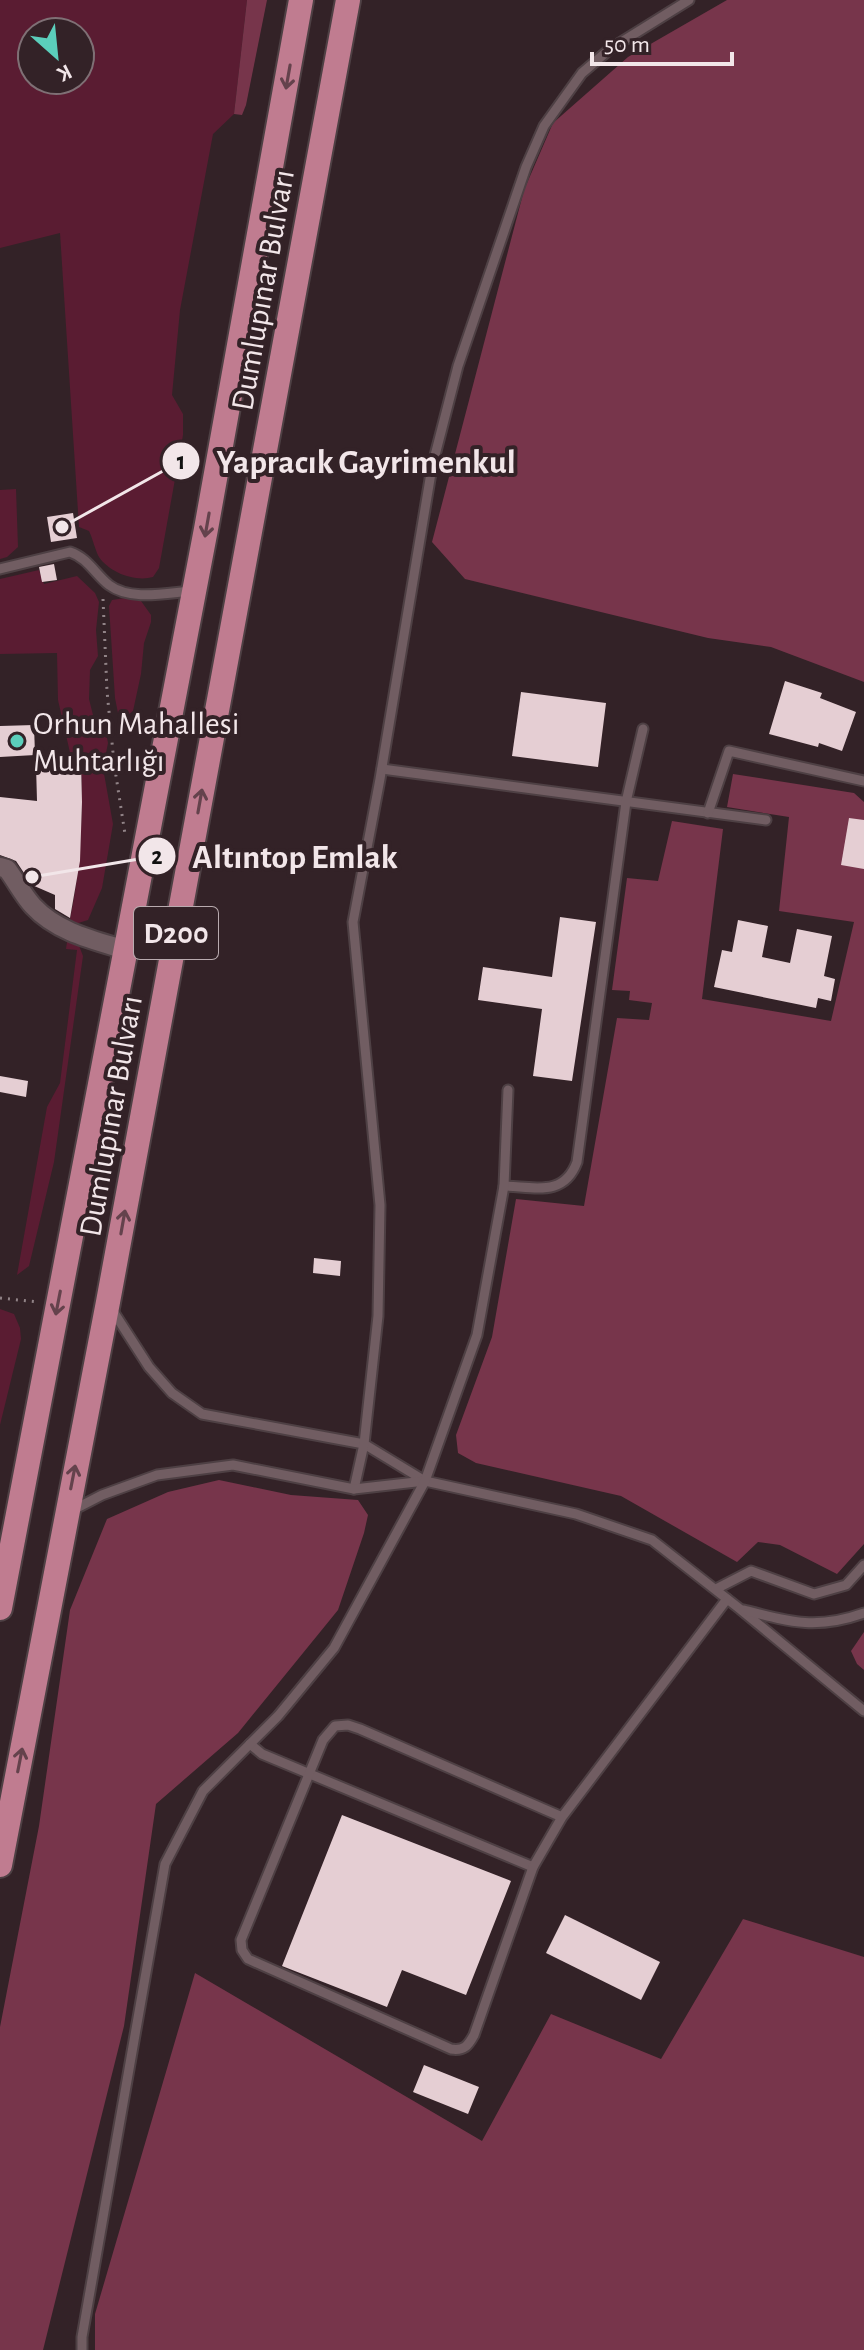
<svg xmlns="http://www.w3.org/2000/svg" width="864" height="2350" font-family="'Alegreya Sans',sans-serif">
<rect width="100%" height="100%" fill="#332227"/>
<g fill="#5a1c32" fill-rule="evenodd">
<path d="M0 0H247L234 114 213 134 180 310 172 395 183 414V435L159 568 153 577C135 582 110 573 99 557 95 550 93 539 89 531L79 527 60 233 0 248ZM32 32H80V80H32Z"/>
<path d="M16 489 18 547 7 557 0 559V490Z"/>
<path d="M39 570 44 584 77 576 95 593 99 602 96 630 98 656 90 670 89 699 94 719 105 727 108 743 103 768 113 824 102 888 88 920 75 924 70 919C81 867 83 815 81 763H75L71 757 58 700 57 653 0 654V579Z"/>
<path d="M125 598 141 601 151 615V622L144 643 141 674 133 711 124 718 118 713 115 698 109 606 112 600Z"/>
<path d="M68 935 78 943 83 956 54 1162 29 1266 17 1275 47 1107 60 1083 77 950 66 949Z"/>
<path d="M0 1309 14 1314 20 1328 21 1339 0 1425Z"/>
</g>
<g fill="#77354b">
<path d="M247 0H267L246 105 242 115 234 114Z"/>
<path d="M727 0H864V682L771 647 708 638 465 579 432 542 524 190 553 123 628 57Z"/>
<path d="M733 774 854 793 864 802V1544L837 1574 780 1545 758 1542 737 1562 621 1496 476 1463 458 1453 456 1435 492 1337 516 1199 584 1206 617 1018 649 1020 652 1003 629 1000 630 991 612 990 627 878 658 881 672 821 723 829 702 999 831 1021 854 922 779 911 789 817 727 807Z"/>
<path d="M219 1480 291 1495 358 1500 368 1515 364 1533 338 1610 238 1733 156 1804 124 2026 43 2350H0V2027L39 1826 70 1610 107 1519 168 1492Z"/>
<path d="M864 1632V1670L857 1664 851 1651Z"/>
<path d="M743 1919 864 1957V2350H95V2314L195 1973 482 2141 551 2014 661 2059Z"/>
</g>
<g fill="#e5ced3">
<path d="M73 513 77 538 51 542 47 517Z"/>
<path d="M54 564 57 580 42 582 39 567Z"/>
<path d="M785 681 822 693 820 698 856 712 842 751 819 743 818 747 769 734Z"/>
<path d="M521 692 606 703 598 767 512 756Z"/>
<path d="M34 725 35 755 0 757V726Z"/>
<path d="M81 762 82 802 80 861 70 918 55 909V895L32 885 16 861 0 855V797L37 801 36 765Z"/>
<path d="M849 818 864 820V869L841 865Z"/>
<path d="M560 917 596 922 572 1081 533 1076 542 1009 478 1000 483 967 552 977Z"/>
<path d="M738 920 768 926 762 957 790 963 797 929 832 936 824 976 835 979 831 1001 818 998 816 1008 714 987 722 950 732 952Z"/>
<path d="M0 1076 28 1081 26 1097 0 1092Z"/>
<path d="M314 1258 341 1261 340 1276 313 1273Z"/>
<path d="M342 1815 511 1881 466 1995 402 1970 387 2007 282 1966Z"/>
<path d="M565 1915 660 1962 641 2000 546 1953Z"/>
<path d="M424 2065 479 2087 468 2114 413 2092Z"/>
</g>
<g fill="none" stroke-linecap="round" stroke-linejoin="round">
<g stroke="#4e4044" stroke-width="13">
<g id="service">
<path d="M0 569 70 552C88 558 95 574 109 585 130 601 166 593 191 591"/>
<path d="M382 769 766 820"/>
<path d="M708 813 729 751 864 781"/>
<path d="M504 1186C535 1187 564 1197 577 1162L626 802 643 729"/>
<path d="M111 1308 149 1367 172 1393 202 1414 364 1444 425 1481 576 1514 652 1540 740 1609 864 1711"/>
<path d="M354 1489 364 1444 378 1316 380 1205 353 922 380 779 432 467 458 366 526 167 544 126 582 73 610 49 689 0"/>
<path d="M71 1511 102 1495 157 1475 233 1465 354 1489 425 1481"/>
<path d="M716 1589 751 1571 814 1594 846 1585 864 1565"/>
<path d="M744 1610C790 1622 817 1630 864 1613"/>
<path d="M250 1744 262 1754 533 1867"/>
<path d="M562 1817 360 1729 348 1725 335 1726 323 1740 241 1940 242 1950 248 1959 451 2049C464 2051 468 2046 474 2035L533 1867 562 1817 727 1599"/>
<path d="M82 2350V2337L165 1864 203 1791 278 1716 334 1648 425 1481 477 1335 504 1186 508 1090"/>
</g>
</g>
<g stroke="#4e4044" stroke-width="22">
<path id="minor" d="M0 867 7 869C16 881 23 895 33 906 57 932 93 940 126 950"/>
</g>
<g stroke="#4e4044" stroke-width="28">
<g id="trunk">
<path d="M0 1608 206 529 301 0"/>
<path d="M0 1865 108 1302 348 0"/>
</g>
</g>
<g stroke="#918387" stroke-width="3" stroke-dasharray="2 6" stroke-linecap="butt">
<path d="M103 599 107 691 114 763 125 834"/>
<path d="M0 1298 38 1302"/>
</g>
<use href="#service" stroke="#715d62" stroke-width="9"/>
<use href="#minor" stroke="#715d62" stroke-width="18"/>
<use href="#trunk" stroke="#c07c90" stroke-width="24"/>
</g>
<defs><path id="oneway-shaft" d="M-6 0H5M1.5-3L5.5 0L1.5 3" fill="none" stroke-width="1.6" stroke-linecap="round" stroke-linejoin="round" transform="scale(2)"/></defs>
<g stroke="#64424c">
<use href="#oneway-shaft" transform="translate(288 77) rotate(100)"/>
<use href="#oneway-shaft" transform="translate(207 525) rotate(100)"/>
<use href="#oneway-shaft" transform="translate(200 801) rotate(-80)"/>
<use href="#oneway-shaft" transform="translate(123 1222) rotate(-80)"/>
<use href="#oneway-shaft" transform="translate(58 1303) rotate(101)"/>
<use href="#oneway-shaft" transform="translate(73 1477) rotate(-79)"/>
<use href="#oneway-shaft" transform="translate(20 1760) rotate(-79)"/>
</g>
<circle fill="#5bcebb" stroke="#332227" stroke-width="3" cx="17" cy="741" r="8"/>
<g text-anchor="middle" stroke-width="8" stroke-linejoin="round" paint-order="stroke">
<rect fill="#332227" stroke="#b9abaf" stroke-width="2" x="134" y="907" width="84" height="52" rx="6"/>
<g font-size="30" font-weight="bold" fill="#f2e6e9">
<text x="176" y="943">D200</text>
</g>
<g font-size="32" fill="#f2e6e9" stroke="#332227">
<text transform="translate(262 290) rotate(-80)" y="11">Dumlupınar Bulvarı</text>
<text transform="translate(110 1116) rotate(-80)" y="11">Dumlupınar Bulvarı</text>
</g>
<g font-size="32" fill="#f2e6e9" stroke="#332227" text-anchor="start">
<text x="33" y="734">Orhun Mahallesi<tspan x="33" dy="37">Muhtarlığı</tspan></text>
</g>
</g>
<path fill="none" stroke="#f2e6e9" stroke-width="3" d="M62 527L181 461M32 877L157 856"/>
<g fill="#f2e6e9" stroke="#332227" stroke-width="3">
<circle cx="62" cy="527" r="8"/>
<circle cx="32" cy="877" r="8"/>
<circle cx="181" cy="461" r="20"/>
<circle cx="157" cy="856" r="20"/>
</g>
<g font-size="24" text-anchor="middle" font-weight="bold" fill="#111">
<text x="181" y="469">1</text>
<text x="157" y="864">2</text>
</g>
<g font-size="34" text-anchor="middle" font-weight="bold" fill="#f2e6e9" stroke="#332227" stroke-width="8" stroke-linejoin="round" paint-order="stroke">
<text x="366" y="473">Yapracık Gayrimenkul</text>
<text x="295" y="868">Altıntop Emlak</text>
</g>
<g transform="translate(56 56) rotate(153)"><circle r="38" fill="#332227" stroke="#7f7075" stroke-width="2"/>
<path d="M0-6L14 30L0 20L-14 30Z" fill="#5bcebb"/>
<text y="-12" font-size="22" font-weight="bold" text-anchor="middle" fill="#f2e6e9">K</text>
</g>
<path d="M592 52v12h140v-12" fill="none" stroke="#f2e6e9" stroke-width="4"/>
<text x="604" y="52" font-size="24" fill="#f2e6e9" stroke="#332227" stroke-width="6" paint-order="stroke">50 m</text>
</svg>
